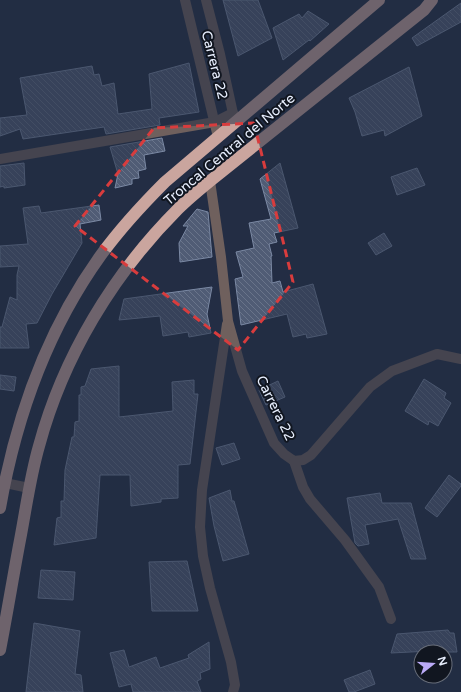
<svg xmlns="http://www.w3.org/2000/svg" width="461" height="692" font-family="'Varela Round',sans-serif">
<defs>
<pattern id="building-back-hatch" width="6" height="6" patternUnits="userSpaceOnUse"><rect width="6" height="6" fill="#505c75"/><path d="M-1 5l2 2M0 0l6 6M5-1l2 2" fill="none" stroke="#69748a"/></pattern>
</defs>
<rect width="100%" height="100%" fill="#232d44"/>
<g fill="url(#building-back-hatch)" stroke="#7b89a4">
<path d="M223 0H258L272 38 238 56Z"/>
<path d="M461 3V22L417 46 412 38Z"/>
<path d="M308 11 329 24 310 41 309 40 283 60 273 28 299 14 302 18Z"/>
<path d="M189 63 199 112 159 118 160 125 106 134 104 127 23 139 20 129 0 136V118L27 115 20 78 92 66 94 75 99 74 102 86 114 83 118 114 152 109 149 74Z"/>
<path d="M409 67 422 116 385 136 384 130 362 136 355 112 349 98Z"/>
<path d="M162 138 165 151 144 155 146 169 138 171 139 178 132 179V184L115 188 118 174 110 147Z"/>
<path d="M24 163 25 185 4 188V186L0 187V166Z"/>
<path d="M280 163 298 228 274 233 277 242 269 244 272 256H271L272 283 280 281 283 292 313 284 327 334 307 338 306 334 293 337 287 314 241 325 235 279 243 277 236 252 254 248 249 223 271 219 260 179Z"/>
<path d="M417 168 425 185 397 195 391 177Z"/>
<path d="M99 205 101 220 80 224 82 243 52 294 37 323 26 324 29 348H0V327H2L10 297 17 300V275L19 266 0 267V246L28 244 23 208 39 206 41 213Z"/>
<path d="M197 209 208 212 212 257 180 262 179 243 188 226H183Z"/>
<path d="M384 233 392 246 376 255 368 243Z"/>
<path d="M212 287 207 314 211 333 189 337 188 332 163 336 160 316 119 320 124 299Z"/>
<path d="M119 366V417L173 411 172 382 194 380V394H198L190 464 178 465V498L161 499V502L131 506 130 475H100L96 538 54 545 57 518 61 517V501H64L65 470 72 437H74L75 422 79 421V395H81V387L85 386 91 369Z"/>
<path d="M0 375 16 377 14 391 0 389Z"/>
<path d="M424 379 446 393 444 398 451 403 438 426 429 421 428 425 405 411Z"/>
<path d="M278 381 285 397 266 405 259 390Z"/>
<path d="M234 443 240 459 222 465 216 448Z"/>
<path d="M449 475 461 484V486L437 517 425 508Z"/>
<path d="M230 490 232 501H234L249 554 223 561 214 526 209 498Z"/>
<path d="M380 493 382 503H411L426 559H411L398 519 365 525 369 544 358 546 355 543 347 498Z"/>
<path d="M187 561 198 611H152L149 562Z"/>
<path d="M41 570 75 572 73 600 38 598Z"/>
<path d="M34 623 80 631 75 674 81 675 83 692H26Z"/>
<path d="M448 630 450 633H454L457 652H430V651L391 653 397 634Z"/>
<path d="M209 642 210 669 200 673 201 679 197 681 201 692H133L131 684 119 687 110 653 124 650 129 667 156 657 160 668 189 658 188 655Z"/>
<path d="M370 670 375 684 354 692H349L344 680Z"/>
</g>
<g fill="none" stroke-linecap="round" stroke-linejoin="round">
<g stroke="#6f605d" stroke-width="10">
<path d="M185 0 218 137"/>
<path d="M206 0 220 54 234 118"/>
<path d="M0 159 215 122 233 113"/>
<path d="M210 181 221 257 228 321 242 371 274 443 284 454 294 461 303 460 311 455 370 387 392 371 437 354 461 359"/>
<path d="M227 324 202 490 200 527 203 556 210 588 231 662 235 685 233 692"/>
<path d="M294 461 303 487 310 499 345 540 379 587 391 619"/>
<path d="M0 482 29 488"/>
</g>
<g stroke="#caa59e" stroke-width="12">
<path d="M0 508C16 417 47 330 101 255 120 229 142 205 165 182L379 0"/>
<path d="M0 650C7 614 13 577 20 540 26 509 30 477 39 446 63 357 113 274 178 209 188 199 199 190 210 181L424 10 432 0"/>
</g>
</g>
<path d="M0 0H461V692H0ZM254 123 293 282 238 350 75 226 154 128Z" fill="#232d44" fill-opacity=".55" fill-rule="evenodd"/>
<path fill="none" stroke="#d83c3d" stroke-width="3" stroke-dasharray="8 5" stroke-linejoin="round" d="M254 123 293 282 238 350 75 226 154 128Z"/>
<g text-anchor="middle" stroke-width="4" stroke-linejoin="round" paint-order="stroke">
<g font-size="14" fill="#e8effe" stroke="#111620">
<text transform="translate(215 65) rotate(76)" y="5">Carrera 22</text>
<text transform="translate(229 149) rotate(-40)" y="5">Troncal Central del Norte</text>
<text transform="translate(276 408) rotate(64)" y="5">Carrera 22</text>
</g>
</g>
<g transform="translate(433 664) rotate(73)"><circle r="19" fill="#111620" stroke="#676d79"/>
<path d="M0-3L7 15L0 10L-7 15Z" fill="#baaaf6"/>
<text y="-6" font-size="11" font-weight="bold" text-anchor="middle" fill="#e8effe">N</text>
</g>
</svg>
